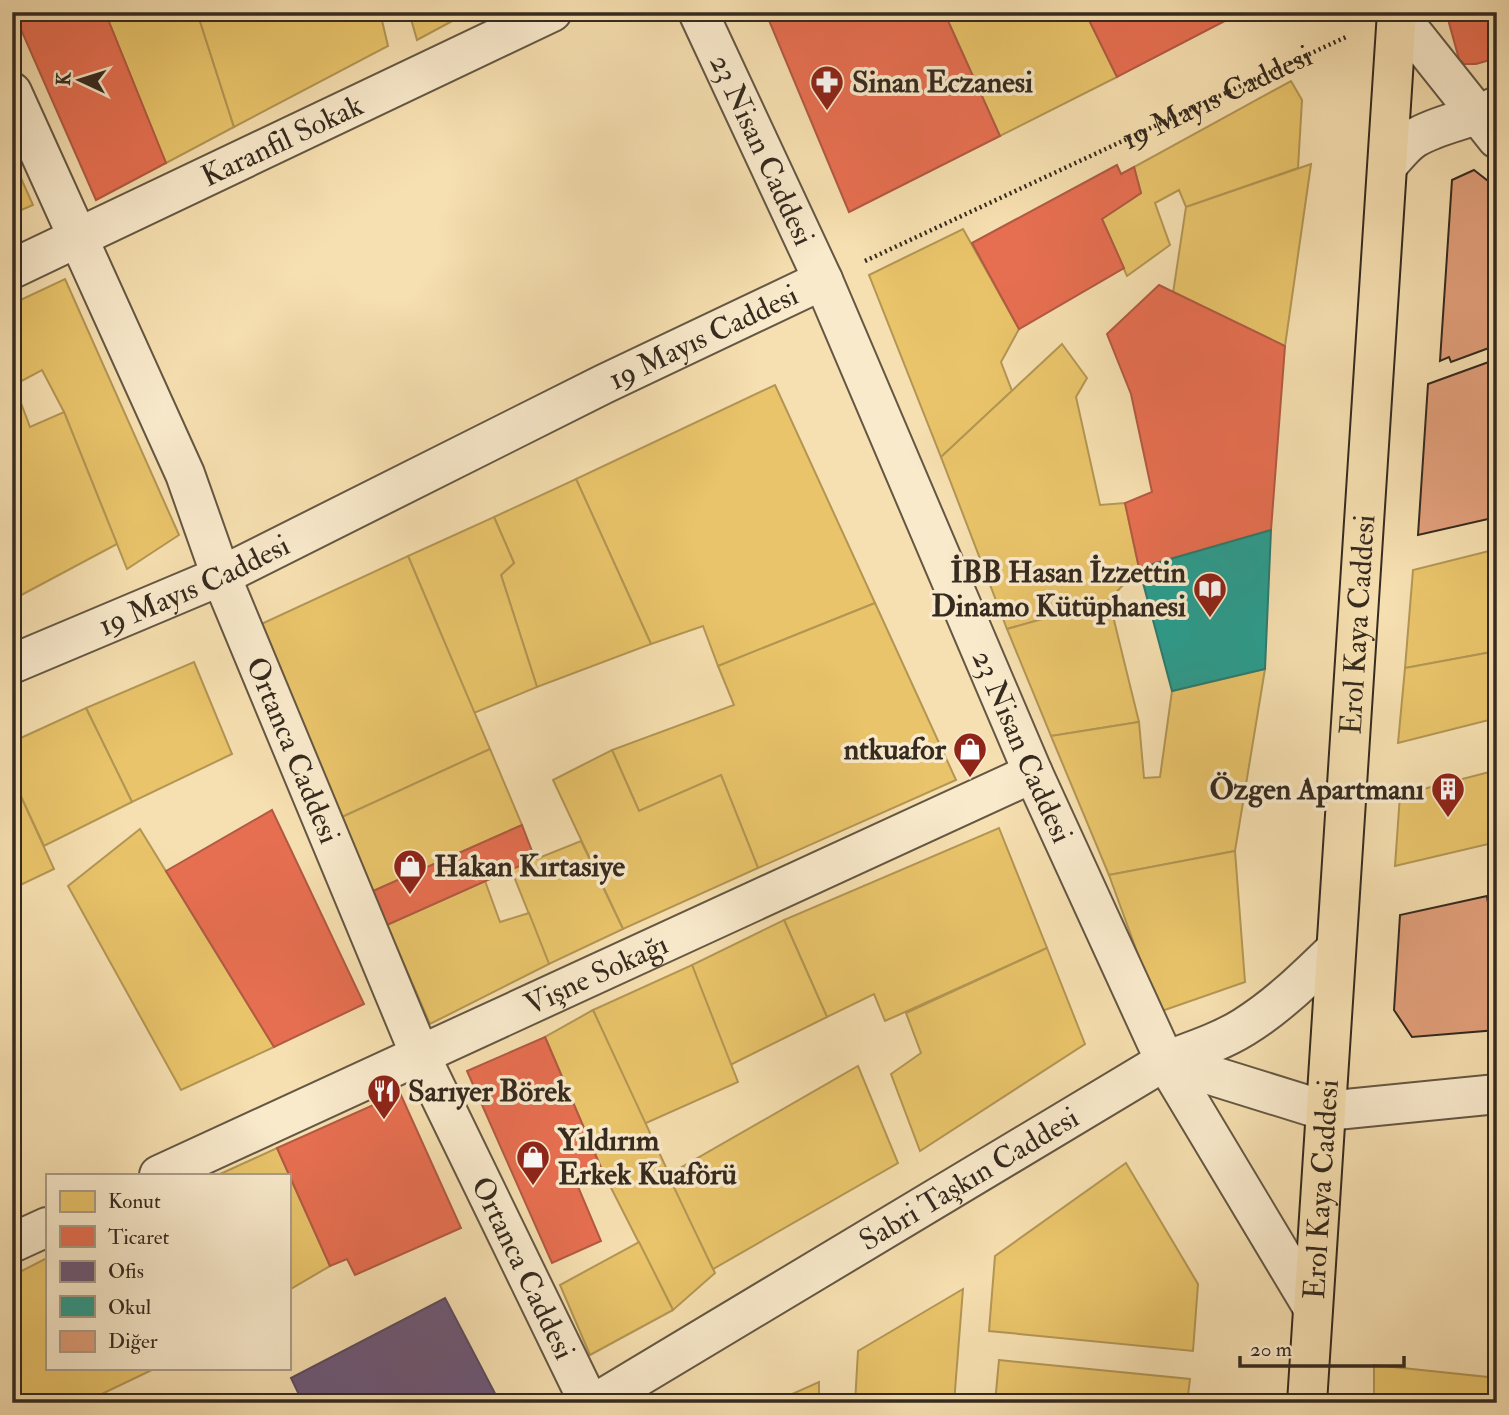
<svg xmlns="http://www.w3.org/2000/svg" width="1509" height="1415" font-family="'IM FELL Double Pica',serif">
<rect width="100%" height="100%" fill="#f6dfb0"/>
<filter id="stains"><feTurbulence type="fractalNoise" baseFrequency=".00286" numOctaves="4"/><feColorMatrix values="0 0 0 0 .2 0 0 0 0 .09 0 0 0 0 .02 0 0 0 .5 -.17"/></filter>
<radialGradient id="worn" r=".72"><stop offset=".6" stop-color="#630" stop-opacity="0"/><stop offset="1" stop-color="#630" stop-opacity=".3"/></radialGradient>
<g fill="#e9c46a" stroke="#b39654" stroke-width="2">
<path d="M105 12H197L234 127 166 163Z"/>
<path d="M197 12H380L388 46 234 127Z"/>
<path d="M409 12H469L417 40Z"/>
<path d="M944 12H1085L1117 77 1000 136Z"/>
<path d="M1291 81 1302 100 1298 168 1186 207 1179 190 1155 203 1170 245 1127 276 1102 219 1141 193 1134 167Z"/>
<path d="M12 158 33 205 12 214Z"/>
<path d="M1311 164 1285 346 1173 293 1186 207Z"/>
<path d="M963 229 1019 329 1001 362 1012 391 941 457 869 275Z"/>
<path d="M65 279 179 535 127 569 64 412 42 370 12 386V304Z"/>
<path d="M1062 344 1087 378 1076 397 1100 505 1125 503 1139 568 1109 600 1007 629 941 457Z"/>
<path d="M775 385 875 603 718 666 703 626 651 644 576 479Z"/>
<path d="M21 403 30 427 64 412 117 544 12 600V408Z"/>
<path d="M576 479 651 644 537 687 501 575 514 563 494 517Z"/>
<path d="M494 517 514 563 501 575 537 687 474 713 408 556Z"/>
<path d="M1497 549V651L1405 668 1413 570Z"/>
<path d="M408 556 490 749 342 817 257 626Z"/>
<path d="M1109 600 1139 722 1051 736 1007 629Z"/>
<path d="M875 603 956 780 758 868 721 775 639 811 612 750 734 705 718 666Z"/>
<path d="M1497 651V718L1398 743 1405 668Z"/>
<path d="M194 662 232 754 132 802 86 708Z"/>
<path d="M1265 669 1235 851 1109 875 1051 736 1139 722 1144 778 1160 777 1172 691Z"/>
<path d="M86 708 132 802 44 846 12 777V742Z"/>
<path d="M490 749 522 825 373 891 342 817Z"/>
<path d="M612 750 639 811 721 775 758 868 623 929 553 780Z"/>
<path d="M1497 770V842L1395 866 1400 795Z"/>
<path d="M12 777 54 869 12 889Z"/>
<path d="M999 828 1047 948 885 1021 874 994 827 1017 784 920Z"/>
<path d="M140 829 274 1047 181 1090 68 886Z"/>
<path d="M581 841 623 929 549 964 511 869Z"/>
<path d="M1235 851 1245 982 1159 1012 1109 875Z"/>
<path d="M485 881 500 922 529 913 549 964 430 1024 387 925Z"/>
<path d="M784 920 827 1017 730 1065 692 965Z"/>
<path d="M1047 948 1085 1044 920 1151 891 1074 921 1053 906 1013Z"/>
<path d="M692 965 738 1082 644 1124 593 1010Z"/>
<path d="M593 1010 715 1273 673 1310 602 1170 545 1037Z"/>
<path d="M858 1066 898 1163 713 1269 668 1175Z"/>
<path d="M277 1148 330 1266 289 1290V1175H218Z"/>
<path d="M1126 1163 1198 1284 1193 1351 989 1331 995 1256Z"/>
<path d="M639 1242 673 1310 590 1355 560 1285Z"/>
<path d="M47 1258V1368H156L83 1403H12V1276Z"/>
<path d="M963 1289 954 1403H855L858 1351Z"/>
<path d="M999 1360 1190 1379 1187 1403H995Z"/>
<path d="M1374 1365 1497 1378V1403H1374Z"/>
<path d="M819 1382V1403H772Z"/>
</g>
<g fill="#e76f51" stroke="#b25a42" stroke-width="2">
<path d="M32 12H105L166 163 96 200 15 16Z"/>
<path d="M782 12H944L1000 136 849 212 768 18Z"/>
<path d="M1085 12H1242L1117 77Z"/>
<path d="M1446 12H1497V58L1476 64H1464L1459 59Z"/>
<path d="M1117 165 1121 174 1134 167 1141 193 1102 219 1124 268 1019 329 972 243Z"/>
<path d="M1159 285 1285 346 1271 530 1139 568 1125 503 1152 492 1131 394 1107 334Z"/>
<path d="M272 810 364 1004 274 1047 166 871Z"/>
<path d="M522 825 535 859 387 925 373 891Z"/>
<path d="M545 1037 602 1170 576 1182 601 1241 552 1263 467 1071Z"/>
<path d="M400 1093 461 1228 355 1275 347 1259 330 1266 277 1148Z"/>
</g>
<path fill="#6d597a" stroke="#5c4b5f" stroke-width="2" d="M445 1298 500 1403H303L291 1378Z"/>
<path fill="#2a9d8f" stroke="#2d7a6d" stroke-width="2" d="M1271 530 1265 669 1172 691 1139 568Z"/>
<g fill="#e19f7a" stroke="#352a1f" stroke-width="2">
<path d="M1474 170 1497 188V345L1451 362 1449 357 1440 361 1452 180Z"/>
<path d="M1497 359V517L1418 535 1428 384Z"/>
<path d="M1487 896 1497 963V1030L1412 1037 1394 1010 1400 915Z"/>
</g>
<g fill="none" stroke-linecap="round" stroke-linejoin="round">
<g stroke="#655743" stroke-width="42">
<g id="minor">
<path id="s2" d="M698 12 823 280 1033 773 1165 1061 1313 1308"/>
<path d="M1396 12 1497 139"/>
<path id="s3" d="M12 92 185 474 221 576 420 1055 589 1403"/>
<path d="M1388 165C1396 156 1405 144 1415 138 1440 123 1471 120 1497 106"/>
<path id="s4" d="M12 269 552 12"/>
<path id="s5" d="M12 664 221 576 604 384 823 280"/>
<path d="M1165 1061 1326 1111 1497 1094"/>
<path id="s6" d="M159 1175 1033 773"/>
<path d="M12 1243 47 1227"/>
<path id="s7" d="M595 1403 1165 1061C1192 1051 1220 1042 1244 1027 1278 1006 1307 977 1335 950"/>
</g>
</g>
<g stroke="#352a1f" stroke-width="42">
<g id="major">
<path id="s8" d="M1307 1403 1397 12"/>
</g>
</g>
<path stroke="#352a1f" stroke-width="4.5" stroke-dasharray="2 3.5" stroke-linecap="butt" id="s1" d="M865 261 1346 37"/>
<use href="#minor" stroke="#f9eacc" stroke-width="38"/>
<use href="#major" stroke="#f6dfb0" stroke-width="38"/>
</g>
<defs>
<g id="pharmacy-pin" transform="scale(1.75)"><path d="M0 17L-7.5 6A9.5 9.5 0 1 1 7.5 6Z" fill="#8f2418" stroke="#f9eacc"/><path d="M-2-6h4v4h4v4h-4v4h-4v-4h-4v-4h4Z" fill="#fff"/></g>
<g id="library-pin" transform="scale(1.75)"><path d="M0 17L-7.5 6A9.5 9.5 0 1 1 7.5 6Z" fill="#8f2418" stroke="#f9eacc"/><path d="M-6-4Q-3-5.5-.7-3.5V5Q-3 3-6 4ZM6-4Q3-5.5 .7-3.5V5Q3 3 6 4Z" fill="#fff"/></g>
<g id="shop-pin" transform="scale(1.75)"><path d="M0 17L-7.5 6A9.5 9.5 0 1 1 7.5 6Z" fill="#8f2418" stroke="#f9eacc"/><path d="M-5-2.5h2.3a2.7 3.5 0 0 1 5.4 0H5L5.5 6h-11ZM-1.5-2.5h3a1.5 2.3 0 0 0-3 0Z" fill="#fff"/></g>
<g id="building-pin" transform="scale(1.75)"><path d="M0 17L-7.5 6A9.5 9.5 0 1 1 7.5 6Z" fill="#8f2418" stroke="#f9eacc"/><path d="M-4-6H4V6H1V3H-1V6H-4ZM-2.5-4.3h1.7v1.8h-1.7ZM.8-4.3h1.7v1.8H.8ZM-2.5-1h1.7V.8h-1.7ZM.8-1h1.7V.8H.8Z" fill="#fff"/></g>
<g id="restaurant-pin" transform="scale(1.75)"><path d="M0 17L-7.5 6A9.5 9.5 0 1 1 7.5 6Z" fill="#8f2418" stroke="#f9eacc"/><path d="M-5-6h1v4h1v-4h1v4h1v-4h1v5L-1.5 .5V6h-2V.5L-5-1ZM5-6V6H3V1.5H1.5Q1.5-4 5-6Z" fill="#fff"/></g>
</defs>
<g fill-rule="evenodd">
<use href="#pharmacy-pin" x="827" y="82"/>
<use href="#library-pin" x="1210" y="589"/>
<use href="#shop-pin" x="970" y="749"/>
<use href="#building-pin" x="1448" y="789"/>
<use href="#shop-pin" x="410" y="866"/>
<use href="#restaurant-pin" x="384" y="1091"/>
<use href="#shop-pin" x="533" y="1157"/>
</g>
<g text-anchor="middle" stroke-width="7" stroke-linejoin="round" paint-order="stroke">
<g font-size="30" font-weight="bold" fill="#352a1f" stroke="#f9eacc" text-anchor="start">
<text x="852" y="92">Sinan Eczanesi</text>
<text x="1186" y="582" text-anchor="end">İBB Hasan İzzettin<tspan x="1186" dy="34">Dinamo Kütüphanesi</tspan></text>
<text x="946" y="759" text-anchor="end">ntkuafor</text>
<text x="1424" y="799" text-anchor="end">Özgen Apartmanı</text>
<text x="434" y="876">Hakan Kırtasiye</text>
<text x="408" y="1101">Sarıyer Börek</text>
<text x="558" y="1150">Yıldırım<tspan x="558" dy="34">Erkek Kuaförü</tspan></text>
</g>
<g font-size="30" fill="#352a1f" stroke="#f9eacc">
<text dy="10" stroke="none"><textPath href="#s1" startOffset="388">19 Mayıs Caddesi</textPath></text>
<text dy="10" stroke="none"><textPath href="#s4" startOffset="299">Karanfil Sokak</textPath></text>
<text dy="10" stroke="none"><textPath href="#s2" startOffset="152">23 Nisan Caddesi</textPath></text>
<text dy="10" stroke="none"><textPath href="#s5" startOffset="765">19 Mayıs Caddesi</textPath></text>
<text dy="10" stroke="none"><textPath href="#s5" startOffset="198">19 Mayıs Caddesi</textPath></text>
<text dy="10" stroke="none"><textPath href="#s8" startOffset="780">Erol Kaya Caddesi</textPath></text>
<text dy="10" stroke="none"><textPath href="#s2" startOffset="803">23 Nisan Caddesi</textPath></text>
<text dy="10" stroke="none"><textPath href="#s3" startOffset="716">Ortanca Caddesi</textPath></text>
<text dy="10" stroke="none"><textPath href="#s6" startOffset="481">Vişne Sokağı</textPath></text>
<text dy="10" stroke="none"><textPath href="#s7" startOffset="436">Sabri Taşkın Caddesi</textPath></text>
<text dy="10" stroke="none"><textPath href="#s8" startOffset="214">Erol Kaya Caddesi</textPath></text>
<text dy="10" stroke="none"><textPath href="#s3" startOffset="1283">Ortanca Caddesi</textPath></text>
</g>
</g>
<rect width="1509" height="1415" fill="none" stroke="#f6dfb0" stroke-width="42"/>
<rect x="14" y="14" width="1481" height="1387" fill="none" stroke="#352a1f" stroke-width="3.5"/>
<rect x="21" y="21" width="1467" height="1373" fill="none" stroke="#352a1f" stroke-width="2"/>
<rect x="46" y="1174" width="245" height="196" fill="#f9eacc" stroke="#ab9d87" stroke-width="2"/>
<rect x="60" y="1191" width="35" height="21" fill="#e9c46a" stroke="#ab9d87" stroke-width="2"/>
<text x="108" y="1208" font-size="21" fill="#352a1f">Konut</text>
<rect x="60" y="1226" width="35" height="21" fill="#e76f51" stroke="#ab9d87" stroke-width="2"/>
<text x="108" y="1244" font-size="21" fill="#352a1f">Ticaret</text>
<rect x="60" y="1261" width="35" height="21" fill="#6d597a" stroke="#ab9d87" stroke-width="2"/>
<text x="108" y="1278" font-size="21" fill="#352a1f">Ofis</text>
<rect x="60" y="1296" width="35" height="21" fill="#2a9d8f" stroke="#ab9d87" stroke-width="2"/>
<text x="108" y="1314" font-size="21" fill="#352a1f">Okul</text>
<rect x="60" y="1331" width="35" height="21" fill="#e19f7a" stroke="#ab9d87" stroke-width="2"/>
<text x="108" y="1348" font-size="21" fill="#352a1f">Diğer</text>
<g transform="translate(80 80) rotate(274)" stroke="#f9eacc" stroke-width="5" paint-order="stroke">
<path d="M0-5L12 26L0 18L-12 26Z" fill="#352a1f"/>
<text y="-10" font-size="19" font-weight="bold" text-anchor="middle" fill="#352a1f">K</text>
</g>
<path d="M1240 1356v10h164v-10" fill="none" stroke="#352a1f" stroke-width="3.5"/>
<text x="1250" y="1356" font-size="21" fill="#352a1f" stroke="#f9eacc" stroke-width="5" paint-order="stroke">20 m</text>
<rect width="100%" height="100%" filter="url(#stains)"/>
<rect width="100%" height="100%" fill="url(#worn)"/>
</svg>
